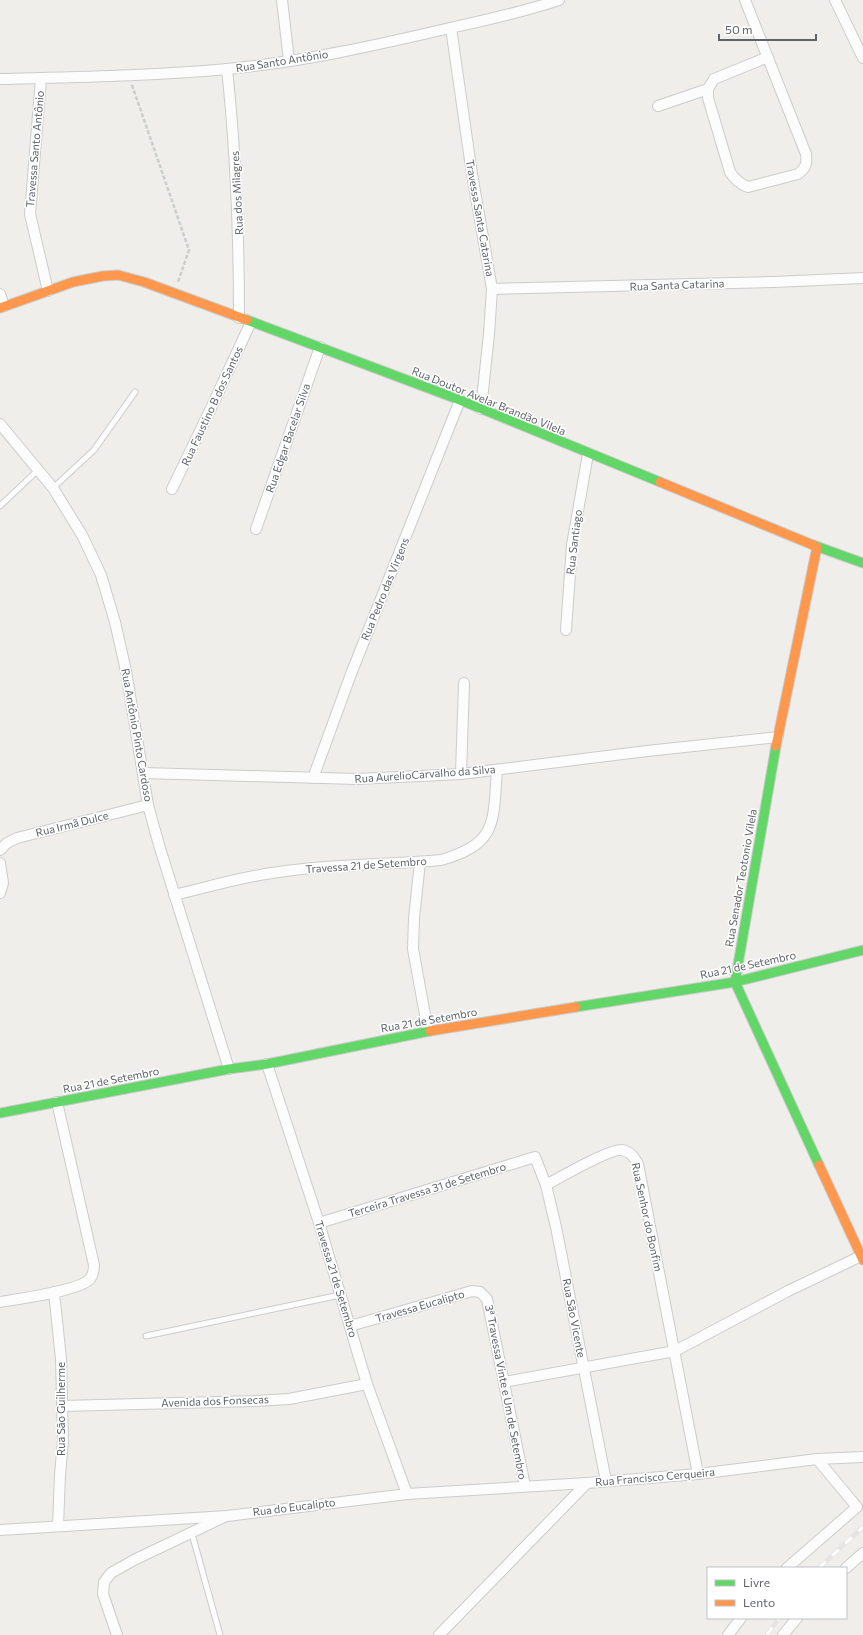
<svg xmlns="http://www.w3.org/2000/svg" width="863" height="1635" font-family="Commissioner,sans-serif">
<rect width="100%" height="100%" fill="#efeeea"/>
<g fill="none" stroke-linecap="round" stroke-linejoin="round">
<g stroke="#cbcccc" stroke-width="7">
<g id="lane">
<path d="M53 488 94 450 135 392"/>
<path d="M0 506 38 470"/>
<path d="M146 1336 340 1295"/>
<path d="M192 1534 220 1635"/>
</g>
</g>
<g stroke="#cbcccc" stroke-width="12">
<g id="street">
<path d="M282 0 289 61"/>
<path d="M745 0 806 154C807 164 806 168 798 174L748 187C740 184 735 180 730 172L708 98V89L714 79 768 57"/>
<path d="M835 0 863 58"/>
<path d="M451 28 472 174 492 289 489 334 481 409"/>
<path d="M227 69C236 153 239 234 239 318"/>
<path d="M41 78 30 214 48 291"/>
<path d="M0 79C76 77 152 76 227 69 302 62 377 45 450 28 487 20 523 12 559 0"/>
<path d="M658 106 708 89"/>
<path d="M492 289 774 282 863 278"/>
<path d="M0 294 4 306"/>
<path d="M0 424 53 488 82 535 101 575 115 622 126 671 148 805 159 845 229 1069"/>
<path d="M172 489 212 406 251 322"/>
<path d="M256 529 320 347"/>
<path d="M566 630 572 545 588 454"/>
<path d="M143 773 357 779 461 774 647 751 778 737"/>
<path d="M461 774 464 683"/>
<path d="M313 778 351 674 460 400"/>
<path d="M0 850 7 843 17 838 148 805"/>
<path d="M420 862 414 918 413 949 428 1031"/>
<path d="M0 863 3 883 0 893"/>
<path d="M174 895C209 887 244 876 279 872 333 864 387 865 441 860 498 844 493 822 497 770"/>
<path d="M267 1064 319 1223 367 1384 407 1494"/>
<path d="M546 1185C559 1178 611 1148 622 1150 631 1152 634 1157 638 1164L698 1474"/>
<path d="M319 1223 535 1157 546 1185 556 1227 606 1481"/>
<path d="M54 1292 61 1359 63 1441 60 1475 58 1526"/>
<path d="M0 1302C18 1299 79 1291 90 1279 93 1275 94 1270 94 1265L57 1102"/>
<path d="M350 1326 472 1291 480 1292 487 1299 525 1486"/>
<path d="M504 1382 675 1351 788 1291 861 1256"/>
<path d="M62 1406 255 1401 289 1399 367 1384"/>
<path d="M0 1530 227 1516 407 1494 587 1483"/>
<path d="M787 1568 857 1507 817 1459"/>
<path d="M846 1568 863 1553"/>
<path d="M117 1635 103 1594 104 1582 111 1573 134 1560 224 1517"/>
<path d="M439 1635 587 1483 698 1474 817 1459 863 1457"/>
<path d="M728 1635 741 1618"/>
<path d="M783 1635 797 1618"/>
</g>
</g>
<g stroke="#cacacb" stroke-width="11">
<g id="fast">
<path d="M247 320 460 400 660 482"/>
<path d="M813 545 863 563"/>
<path d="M776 746 735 982 819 1165"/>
<path d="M576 1007 735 982 863 950"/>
<path d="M0 1113 229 1069 267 1064 430 1031"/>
</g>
</g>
<g stroke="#cacacb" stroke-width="11">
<g id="slow">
<path d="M0 308 73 282 103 276 118 275 144 282 247 320"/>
<path d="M660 482 813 545"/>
<path d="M776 746 817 547"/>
<path d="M430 1031 576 1007"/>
<path d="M819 1165 863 1260"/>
</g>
</g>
<path stroke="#cacfcc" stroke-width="2.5" stroke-dasharray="4 2" stroke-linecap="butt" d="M132 85 189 250 178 282"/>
<use href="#lane" stroke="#fdfcfc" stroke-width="5"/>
<use href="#street" stroke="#fdfcfc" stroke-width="10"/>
<use href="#fast" stroke="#63d668" stroke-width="9"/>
<use href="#slow" stroke="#ff974d" stroke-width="9"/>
<g stroke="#e4e4e4" stroke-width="4.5">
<g id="rail">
<path d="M819 1568 863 1527"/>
<path d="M767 1635 779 1618"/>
</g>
</g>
<use href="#rail" stroke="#fff" stroke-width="3" stroke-dasharray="9" stroke-linecap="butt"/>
</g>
<g text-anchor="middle" stroke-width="3" stroke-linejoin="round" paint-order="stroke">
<g font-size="11" fill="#5f6368" stroke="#fff">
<text transform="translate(282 61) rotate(-9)" y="4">Rua Santo Antônio</text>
<text transform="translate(35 149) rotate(-85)" y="4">Travessa Santo Antônio</text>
<text transform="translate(237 193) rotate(-93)" y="4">Rua dos Milagres</text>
<text transform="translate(480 218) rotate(80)" y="4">Travessa Santa Catarina</text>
<text transform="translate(677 285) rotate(-2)" y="4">Rua Santa Catarina</text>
<text transform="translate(489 401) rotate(22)" y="4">Rua Doutor Avelar Brandão Vilela</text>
<text transform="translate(212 406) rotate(-65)" y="4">Rua Faustino B dos Santos</text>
<text transform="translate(288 438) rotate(-71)" y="4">Rua Edgar Bacelar Silva</text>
<text transform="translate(574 542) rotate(-83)" y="4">Rua Santiago</text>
<text transform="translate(385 589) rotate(-68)" y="4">Rua Pedro das Virgens</text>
<text transform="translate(137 735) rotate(80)" y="4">Rua Antônio Pinto Cardoso</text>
<text transform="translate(425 774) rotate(-4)" y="4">Rua AurelioCarvalho da Silva</text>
<text transform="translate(72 824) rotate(-14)" y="4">Rua Irmã Dulce</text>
<text transform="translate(366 865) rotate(-4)" y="4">Travessa 21 de Setembro</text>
<text transform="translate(741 878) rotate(-80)" y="4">Rua Senador Teotonio Vilela</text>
<text transform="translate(748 965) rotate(-12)" y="4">Rua 21 de Setembro</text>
<text transform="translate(429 1020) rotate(-10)" y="4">Rua 21 de Setembro</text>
<text transform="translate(111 1080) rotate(-11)" y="4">Rua 21 de Setembro</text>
<text transform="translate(427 1190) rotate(-17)" y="4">Terceira Travessa 31 de Setembro</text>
<text transform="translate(647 1217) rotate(78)" y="4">Rua Senhor do Bonfim</text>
<text transform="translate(336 1279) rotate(73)" y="4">Travessa 21 de Setembro</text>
<text transform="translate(420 1306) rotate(-16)" y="4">Travessa Eucalipto</text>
<text transform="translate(574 1318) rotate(79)" y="4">Rua São Vicente</text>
<text transform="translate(506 1392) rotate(79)" y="4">3ª Travessa Vinte e Um de Setembro</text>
<text transform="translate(215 1401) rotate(-2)" y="4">Avenida dos Fonsecas</text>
<text transform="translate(61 1409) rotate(-90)" y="4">Rua São Guilherme</text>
<text transform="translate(655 1477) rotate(-5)" y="4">Rua Francisco Cerqueira</text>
<text transform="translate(294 1507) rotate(-7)" y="4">Rua do Eucalipto</text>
</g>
</g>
<rect x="707" y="1567" width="140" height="52" fill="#ffffff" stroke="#bfc1c3"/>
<rect x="715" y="1580" width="20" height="6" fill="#63d668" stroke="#bfc1c3"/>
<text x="743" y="1587" font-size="12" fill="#5f6368">Livre</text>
<rect x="715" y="1600" width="20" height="6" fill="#ff974d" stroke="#bfc1c3"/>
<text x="743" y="1607" font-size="12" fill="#5f6368">Lento</text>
<path d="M719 34v6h97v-6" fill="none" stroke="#5f6368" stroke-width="2"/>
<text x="725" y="34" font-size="12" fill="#5f6368" stroke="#ffffff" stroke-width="3" paint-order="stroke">50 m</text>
</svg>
